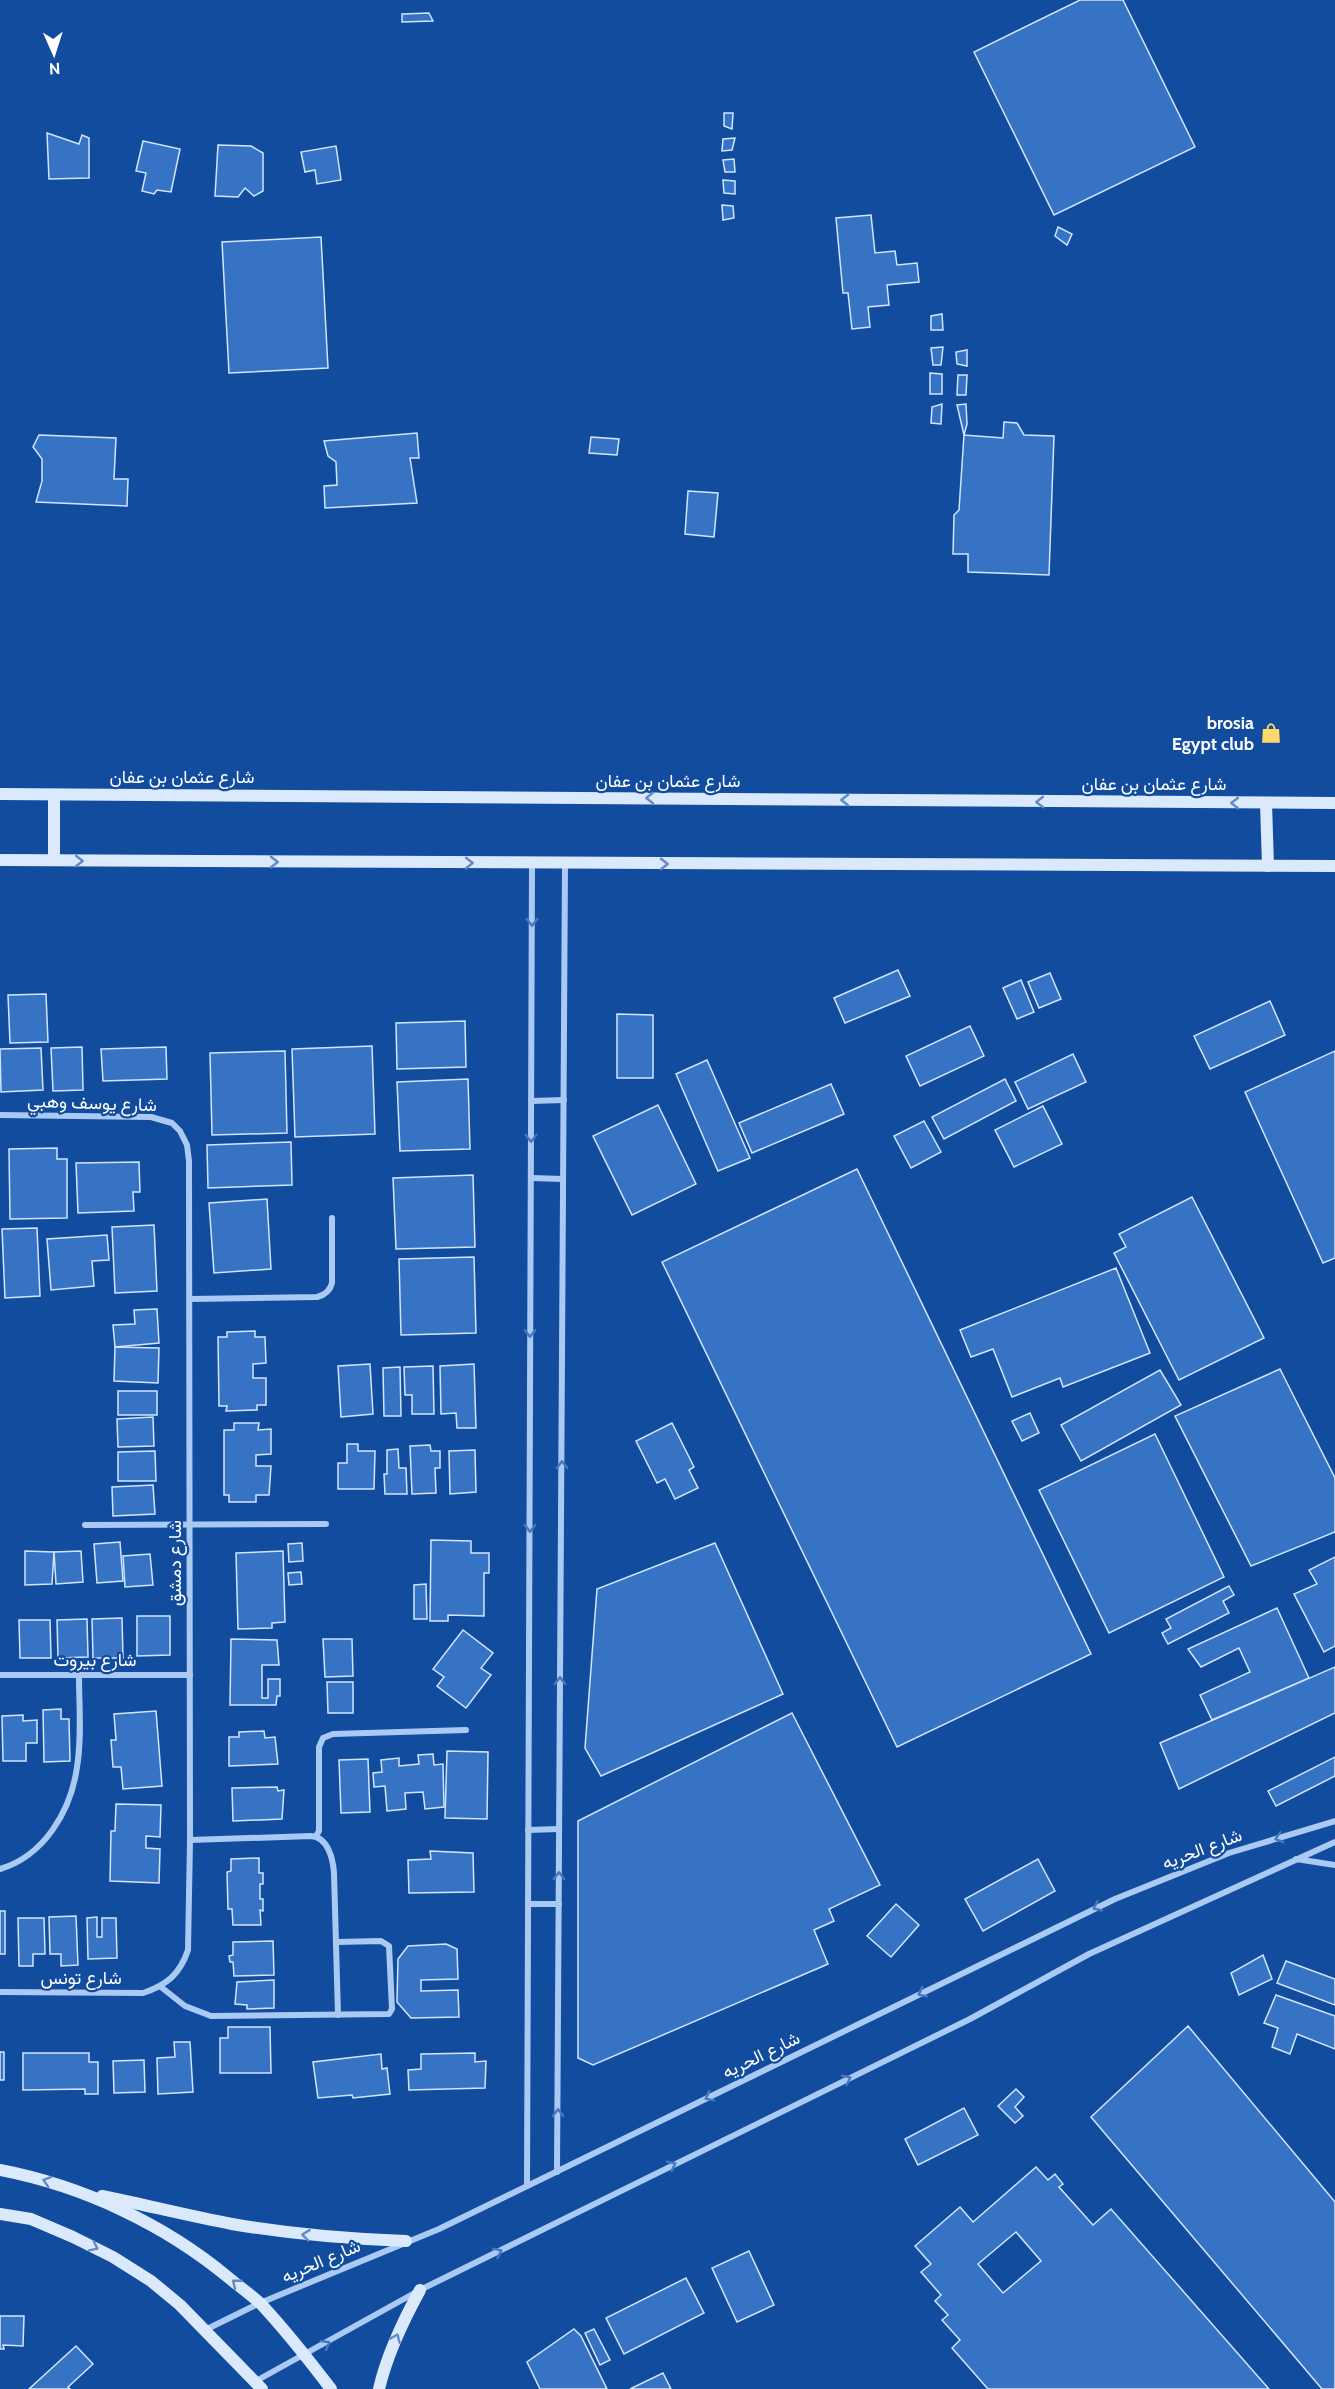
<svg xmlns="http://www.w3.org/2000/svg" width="1335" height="2389" font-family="Cabin,Vazirmatn,sans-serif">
<rect width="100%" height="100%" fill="#124c9f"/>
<g fill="#3673c4" stroke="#d3e5fe" stroke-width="1.5" fill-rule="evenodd">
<path d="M1080 0H1123L1195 147 1054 215 974 52Z"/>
<path d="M429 13 433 21 402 22V14Z"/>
<path d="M724 113H733L732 129 724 126Z"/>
<path d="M47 133 79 144 82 135 89 138V178L49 179Z"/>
<path d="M735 138 732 150 722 151 723 139Z"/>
<path d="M143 141 180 149 171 192 157 190 154 194 142 191 146 173 136 171Z"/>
<path d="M218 145 251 146 263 153V191L254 196 245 188 238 197 215 196Z"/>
<path d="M336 146 341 180 317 184 315 170 305 172 301 152Z"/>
<path d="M734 159 735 172H725L723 160Z"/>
<path d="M723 180 735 181V194L724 193Z"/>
<path d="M722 205 733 206 734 218 723 220Z"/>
<path d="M871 215 875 253 895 251 897 265 917 263 919 282 887 285 889 305 868 307 870 327 852 329 848 293H843L836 218Z"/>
<path d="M1058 227 1072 234 1067 245 1055 236Z"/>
<path d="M321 237 328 368 229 373 222 242Z"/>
<path d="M942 314 943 330H931V316Z"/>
<path d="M943 347 941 365H933L931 348Z"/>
<path d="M967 350V366L957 364 956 352Z"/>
<path d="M930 373 942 374V394H930Z"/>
<path d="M958 375H967L966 395H957Z"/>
<path d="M942 404 941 424 931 423 932 407Z"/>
<path d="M966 404 967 424 964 435 957 405Z"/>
<path d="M1004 422 1017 423 1024 435 1054 436 1049 575 968 572V554H953L954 515 959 510 964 435 1003 438Z"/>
<path d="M417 433 419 458H410L417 503 325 508 324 486 337 485 336 462 328 456 324 441Z"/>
<path d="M39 435 116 438 114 479H128L127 506 36 502 42 481V459L33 447Z"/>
<path d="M591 437 619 439 617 455 589 453Z"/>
<path d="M688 491 718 493 714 537 685 534Z"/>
<path d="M898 970 910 996 845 1023 834 998Z"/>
<path d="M1050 973 1061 999 1039 1008 1028 982Z"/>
<path d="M1021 980 1034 1012 1017 1019 1003 988Z"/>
<path d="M46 994 48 1042 10 1043 8 995Z"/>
<path d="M1270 1001 1285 1035 1210 1069 1194 1036Z"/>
<path d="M617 1014 653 1015V1078H617Z"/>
<path d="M465 1021 466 1067 397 1069 396 1023Z"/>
<path d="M970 1026 984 1056 920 1086 906 1056Z"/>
<path d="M372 1046 375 1134 295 1137 292 1049Z"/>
<path d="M82 1047 83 1090 53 1091 51 1048Z"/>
<path d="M166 1047 167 1079 103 1081 101 1049Z"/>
<path d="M41 1048 43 1090 1 1092 0 1049Z"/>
<path d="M285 1051 287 1133 212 1135 210 1053Z"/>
<path d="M1335 1051V1258L1323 1263 1245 1092Z"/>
<path d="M1073 1054 1086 1082 1028 1109 1015 1082Z"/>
<path d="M707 1060 750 1158 718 1171 676 1074Z"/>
<path d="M468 1079 470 1149 400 1151 397 1082Z"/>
<path d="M1005 1079 1016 1101 944 1139 932 1117Z"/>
<path d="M831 1084 844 1114 752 1153 739 1123Z"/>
<path d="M658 1105 696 1184 632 1215 593 1136Z"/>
<path d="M1043 1106 1062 1144 1014 1167 995 1130Z"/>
<path d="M924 1121 941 1152 911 1168 894 1136Z"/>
<path d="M291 1142 292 1185 208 1188 207 1145Z"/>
<path d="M57 1148V1159H67V1218L10 1219 9 1149Z"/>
<path d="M139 1162 140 1192H133L134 1211 78 1213 76 1163Z"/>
<path d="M857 1169 1091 1654 897 1747 662 1262Z"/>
<path d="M473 1175 475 1247 396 1249 393 1178Z"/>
<path d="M1192 1197 1264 1338 1179 1380 1114 1253 1126 1247 1119 1234Z"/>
<path d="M267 1199 271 1269 214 1273 209 1203Z"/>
<path d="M154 1225 157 1291 115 1293 112 1227Z"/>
<path d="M37 1228 40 1296 5 1298 2 1229Z"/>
<path d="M107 1235 109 1260 92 1261 94 1286 51 1290 47 1239Z"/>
<path d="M474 1257 476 1333 401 1335 399 1259Z"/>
<path d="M1116 1268 1150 1353 1063 1387 1060 1378 1012 1397 993 1349 971 1357 960 1330Z"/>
<path d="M157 1309 159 1343 115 1347 113 1325 135 1324 134 1310Z"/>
<path d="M255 1331V1337H265L266 1363 253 1364V1378H266V1405H257V1410L226 1411 227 1406H219L218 1337H227V1332Z"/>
<path d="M115 1347 159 1348 158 1383 114 1381Z"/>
<path d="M370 1364 373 1414 341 1417 338 1366Z"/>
<path d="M474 1364 476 1428H457L456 1413 441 1414 440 1366Z"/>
<path d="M433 1366 434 1414H412V1395H405L404 1367Z"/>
<path d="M400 1367 401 1416H384L383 1368Z"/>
<path d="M1280 1369 1335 1478V1532L1251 1566 1175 1416Z"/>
<path d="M1160 1370 1181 1405 1081 1461 1061 1425Z"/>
<rect x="118" y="1391" width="39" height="24"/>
<path d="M1030 1413 1039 1433 1022 1441 1012 1421Z"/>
<path d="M153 1417 154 1446 118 1447 117 1419Z"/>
<path d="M234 1423H259L258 1430 271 1429V1454L256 1455V1466H271L269 1495H256V1502H229V1495H224V1430H234Z"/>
<path d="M672 1423 694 1467 689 1470 698 1488 675 1499 665 1479 657 1483 636 1441Z"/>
<path d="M1155 1434 1224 1577 1109 1633 1039 1490Z"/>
<path d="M347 1444H358V1451H375L374 1489H338V1463H347Z"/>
<path d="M430 1445 431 1451H440V1468H435L436 1493 412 1494 410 1446Z"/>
<path d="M398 1449 399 1468H406L407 1494H385L384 1474H387V1450Z"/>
<path d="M475 1450 476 1492 450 1494 449 1451Z"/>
<path d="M155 1451 156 1481H118V1452Z"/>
<path d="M153 1485 155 1514 113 1516 112 1487Z"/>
<path d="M431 1540 471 1541V1553H489V1573H484V1616L448 1615V1621H430Z"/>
<path d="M120 1542 123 1581 97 1583 94 1544Z"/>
<path d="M302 1543 303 1561 289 1562 288 1544Z"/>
<path d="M715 1543 783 1694 601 1776 585 1748 597 1589Z"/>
<path d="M25 1551 54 1552 52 1584 25 1585Z"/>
<path d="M81 1551 83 1582 56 1584 54 1552Z"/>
<path d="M283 1551 285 1622 272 1623V1628L238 1629 236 1553Z"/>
<path d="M150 1554 153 1585 125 1587 123 1556Z"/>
<path d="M1335 1557V1646L1324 1652 1294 1594 1317 1584 1309 1570Z"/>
<path d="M301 1572 302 1584 289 1585 288 1573Z"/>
<path d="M426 1584 427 1619H414V1585Z"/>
<path d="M1229 1586 1234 1595 1223 1601 1229 1613 1168 1644 1162 1633 1171 1628 1166 1619Z"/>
<path d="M1277 1608 1309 1678 1212 1720 1200 1695 1250 1672 1239 1648 1201 1667 1188 1649Z"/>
<path d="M137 1616H170V1655L137 1656Z"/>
<path d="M122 1618 123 1658H93L92 1619Z"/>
<path d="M87 1619 88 1657 58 1658 57 1620Z"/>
<path d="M19 1620H50L51 1658H20Z"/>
<path d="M463 1630 493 1653 481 1668 491 1675 466 1708 437 1686 444 1677 433 1669Z"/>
<path d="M231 1639 277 1640 279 1665H262V1698H268V1679H280V1696H277L276 1705H230Z"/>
<path d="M323 1639H352L353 1676 325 1677Z"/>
<path d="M1335 1667V1713L1179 1789 1160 1743Z"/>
<path d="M327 1682H353V1713H328Z"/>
<path d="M61 1709V1719H69L70 1761 44 1762 43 1710Z"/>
<path d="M156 1711 162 1786 123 1789 121 1767H113L111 1740H116L114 1714Z"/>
<path d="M792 1713 880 1885 829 1909 834 1921 814 1930 828 1964 593 2065 578 2058V1821Z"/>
<path d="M23 1715V1721L37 1720V1743H26V1761H3L2 1716Z"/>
<path d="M264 1731 265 1738 275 1737 278 1764 229 1766V1737H239V1732Z"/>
<path d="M447 1751 488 1752 487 1819 445 1818Z"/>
<path d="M433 1754 434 1765 443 1764 444 1807 425 1809 423 1792 405 1793 406 1809 387 1811 385 1786 374 1787 373 1773 382 1772 381 1760 399 1758V1766L419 1764 418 1755Z"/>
<path d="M1335 1757V1776L1276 1806 1268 1791Z"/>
<path d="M368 1759 370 1812 341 1813 339 1760Z"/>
<path d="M277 1787 278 1791 284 1790 282 1819 233 1821 232 1788Z"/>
<path d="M116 1804 161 1805 160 1837 146 1836V1848L160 1849 159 1883 110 1881 111 1831H115Z"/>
<path d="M430 1851 473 1853 474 1892 409 1893 408 1860 431 1859Z"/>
<path d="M259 1858V1873H263V1884H260V1899H263V1911L260 1910 261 1925H233L232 1909H228L227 1872 231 1871V1859Z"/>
<path d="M1038 1859 1055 1891 983 1931 965 1899Z"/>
<path d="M896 1904 919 1925 891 1957 867 1936Z"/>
<rect x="0" y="1911" width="5" height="43"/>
<path d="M76 1916 78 1965 61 1966V1954H50L49 1917Z"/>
<path d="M97 1917V1937H102V1918H116L117 1958 88 1959 87 1918Z"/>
<path d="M18 1918H44L45 1954H33V1966H19Z"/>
<path d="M273 1941 274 1975 234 1976 233 1962H230L229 1956 233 1955V1942Z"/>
<path d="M446 1944 457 1949 458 1979 421 1980V1991L458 1990 459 2017 411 2018 397 2002 398 1959 408 1946Z"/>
<path d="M1263 1955 1272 1979 1239 1995 1231 1973Z"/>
<path d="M1286 1961 1335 1979V2005L1277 1983Z"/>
<path d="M274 1980V2008L247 2009V2005L235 2004 237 1982Z"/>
<path d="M1276 1995 1335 2016V2049L1297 2034 1290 2054 1272 2047 1278 2028 1264 2023Z"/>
<path d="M1188 2026 1335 2202V2389H1322L1091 2117Z"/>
<path d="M228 2027H270L271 2073H220V2038H228Z"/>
<path d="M174 2042H190L193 2092 158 2094 157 2058 175 2057Z"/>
<rect x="0" y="2052" width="4" height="28"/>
<path d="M23 2053H89V2062H98V2094H85V2089L23 2090Z"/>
<path d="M475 2053V2062L486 2061 485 2088 409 2090 408 2070 421 2069V2054Z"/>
<path d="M381 2054 382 2069 387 2068 390 2094 353 2098 352 2095 318 2098 313 2062Z"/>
<path d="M144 2060 145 2092 114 2093 113 2061Z"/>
<path d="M1016 2089 1024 2097 1015 2107 1023 2116 1015 2123 998 2106Z"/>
<path d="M964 2108 978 2135 918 2165 905 2139Z"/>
<path d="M1036 2167 1048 2180 1055 2174 1063 2184 1059 2187 1093 2225 1111 2209 1269 2389H988L952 2348 960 2340 942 2320 948 2315 935 2301 941 2295 921 2272 931 2264 915 2246 960 2207 973 2222ZM1016 2232 1041 2261 1003 2293 978 2264Z"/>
<path d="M749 2251 774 2305 737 2322 712 2268Z"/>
<path d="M686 2278 704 2313 624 2354 606 2318Z"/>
<path d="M0 2316H24L23 2346 3 2345 4 2349H0Z"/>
<path d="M574 2329 581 2336 607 2389H540L527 2362Z"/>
<path d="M594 2329 610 2360 600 2365 585 2333Z"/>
<path d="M76 2346 93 2364 68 2387 70 2389H29Z"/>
<path d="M663 2373 671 2389H630Z"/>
</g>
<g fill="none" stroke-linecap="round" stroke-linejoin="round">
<g stroke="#aacaf4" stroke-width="6">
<path d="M531 1101 564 1100"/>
<path d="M0 1115 151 1117 172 1123 180 1131 187 1145 189 1161 190 1840 188 1950C180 1974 167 1985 143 1993L0 1992"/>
<path d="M531 1178 563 1179"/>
<path d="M190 1299 317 1297C325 1295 330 1291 332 1283V1218"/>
<path d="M85 1525 326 1524"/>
<path d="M0 1675H190"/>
<path d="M528 1830 559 1829"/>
<path d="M316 1836 319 1831V1747L323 1738 333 1734 466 1730"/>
<path d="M190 1840 311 1836C328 1837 333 1859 334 1873L338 2015"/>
<path d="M1296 1859 1335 1865"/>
<path d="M0 1869C44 1856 71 1811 77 1767 82 1737 79 1705 79 1675"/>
<path d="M528 1904H559"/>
<path d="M161 1987 185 2006 211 2016 389 2014 392 2009 389 1946 381 1941 336 1942"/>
<path d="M557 2172 565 864"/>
<path d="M527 2186 532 864"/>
<path d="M205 2330 260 2303 439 2229 1115 1899 1229 1853 1335 1821"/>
<path d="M256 2381 420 2290 970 2019 1089 1954 1335 1842"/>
</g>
<g stroke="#dbe9fd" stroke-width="12">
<path d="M0 794 1335 803"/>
<path d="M1266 803 1268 866"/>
<path d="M0 860 1335 866"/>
<path d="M54 860V795"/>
<path d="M0 2170C83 2186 164 2224 229 2278 240 2287 251 2295 261 2304 286 2331 309 2360 331 2389"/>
<path d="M102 2196C146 2205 189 2216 232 2224 290 2234 348 2239 406 2241"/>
<path d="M0 2214 31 2219 73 2237 113 2257 151 2281 180 2305 262 2389"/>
<path d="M379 2389C387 2354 403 2321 420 2290"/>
</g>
</g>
<defs><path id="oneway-chevron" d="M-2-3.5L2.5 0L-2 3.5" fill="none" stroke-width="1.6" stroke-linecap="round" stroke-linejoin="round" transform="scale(1.5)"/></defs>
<g stroke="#628bc5">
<use href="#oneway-chevron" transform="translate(650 798) rotate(-180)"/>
<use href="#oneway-chevron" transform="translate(845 800) rotate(-180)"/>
<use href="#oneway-chevron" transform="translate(1040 802) rotate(-180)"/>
<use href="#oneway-chevron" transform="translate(1235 803) rotate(-180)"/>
<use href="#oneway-chevron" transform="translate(79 861)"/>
<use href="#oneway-chevron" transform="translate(274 862)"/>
<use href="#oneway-chevron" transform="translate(469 863)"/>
<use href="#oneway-chevron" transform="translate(664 864)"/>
<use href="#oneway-chevron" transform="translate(47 2181) rotate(-162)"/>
<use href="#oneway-chevron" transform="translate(306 2235) rotate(-173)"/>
<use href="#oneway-chevron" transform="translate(94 2247) rotate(26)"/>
<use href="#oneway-chevron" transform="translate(236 2283) rotate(-141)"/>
<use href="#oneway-chevron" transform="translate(396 2338) rotate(-67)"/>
</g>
<g stroke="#4778bd">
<use href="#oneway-chevron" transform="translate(532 922) rotate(90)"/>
<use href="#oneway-chevron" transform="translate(531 1138) rotate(90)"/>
<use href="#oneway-chevron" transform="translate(530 1333) rotate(90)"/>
<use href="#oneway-chevron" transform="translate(562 1465) rotate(-90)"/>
<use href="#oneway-chevron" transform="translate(530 1528) rotate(90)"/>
<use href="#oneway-chevron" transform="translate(560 1681) rotate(-90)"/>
<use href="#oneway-chevron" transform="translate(1279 1838) rotate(163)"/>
<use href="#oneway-chevron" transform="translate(559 1876) rotate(-90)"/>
<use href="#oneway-chevron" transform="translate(1097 1907) rotate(155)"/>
<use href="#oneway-chevron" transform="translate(922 1993) rotate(154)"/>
<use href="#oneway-chevron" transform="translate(847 2079) rotate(-26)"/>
<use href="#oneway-chevron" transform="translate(709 2097) rotate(154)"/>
<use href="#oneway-chevron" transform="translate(558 2113) rotate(-90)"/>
<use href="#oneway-chevron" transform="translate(672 2165) rotate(-26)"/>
<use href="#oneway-chevron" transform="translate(498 2252) rotate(-26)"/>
<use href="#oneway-chevron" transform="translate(326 2344) rotate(-30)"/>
</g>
<defs>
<g id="shop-bare" transform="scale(1.62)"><path d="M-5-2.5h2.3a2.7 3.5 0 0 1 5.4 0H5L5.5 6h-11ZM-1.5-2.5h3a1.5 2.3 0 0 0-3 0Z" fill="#ffd96e" stroke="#124c9f" stroke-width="2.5" paint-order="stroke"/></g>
</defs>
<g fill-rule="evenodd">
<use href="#shop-bare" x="1271" y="733"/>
</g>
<g text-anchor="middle" stroke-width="4.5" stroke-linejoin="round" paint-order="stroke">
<g font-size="18" font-weight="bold" fill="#fff" stroke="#124c9f" text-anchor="end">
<text x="1254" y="729">brosia<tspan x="1254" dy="21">Egypt club</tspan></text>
</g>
<g font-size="18" fill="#fff" stroke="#124c9f">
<text x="182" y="783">شارع عثمان بن عفان</text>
<text x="668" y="787">شارع عثمان بن عفان</text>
<text x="1154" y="790">شارع عثمان بن عفان</text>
<text transform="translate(92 1103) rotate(2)" y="6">شارع يوسف وهبي</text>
<text transform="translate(175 1563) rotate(-90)" y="6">شارع دمشق</text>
<text x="95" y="1666">شارع بيروت</text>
<text transform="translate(1202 1849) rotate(-21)" y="6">شارع الحريه</text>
<text x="81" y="1984">شارع تونس</text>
<text transform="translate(761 2055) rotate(-26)" y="6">شارع الحريه</text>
<text transform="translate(321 2261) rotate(-23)" y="6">شارع الحريه</text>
</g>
</g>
<g transform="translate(54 54) rotate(177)" stroke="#124c9f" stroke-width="4.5" paint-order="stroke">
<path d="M0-4.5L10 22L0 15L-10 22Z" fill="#ffffff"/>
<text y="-9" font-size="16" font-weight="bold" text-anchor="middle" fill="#ffffff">N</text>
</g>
</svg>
